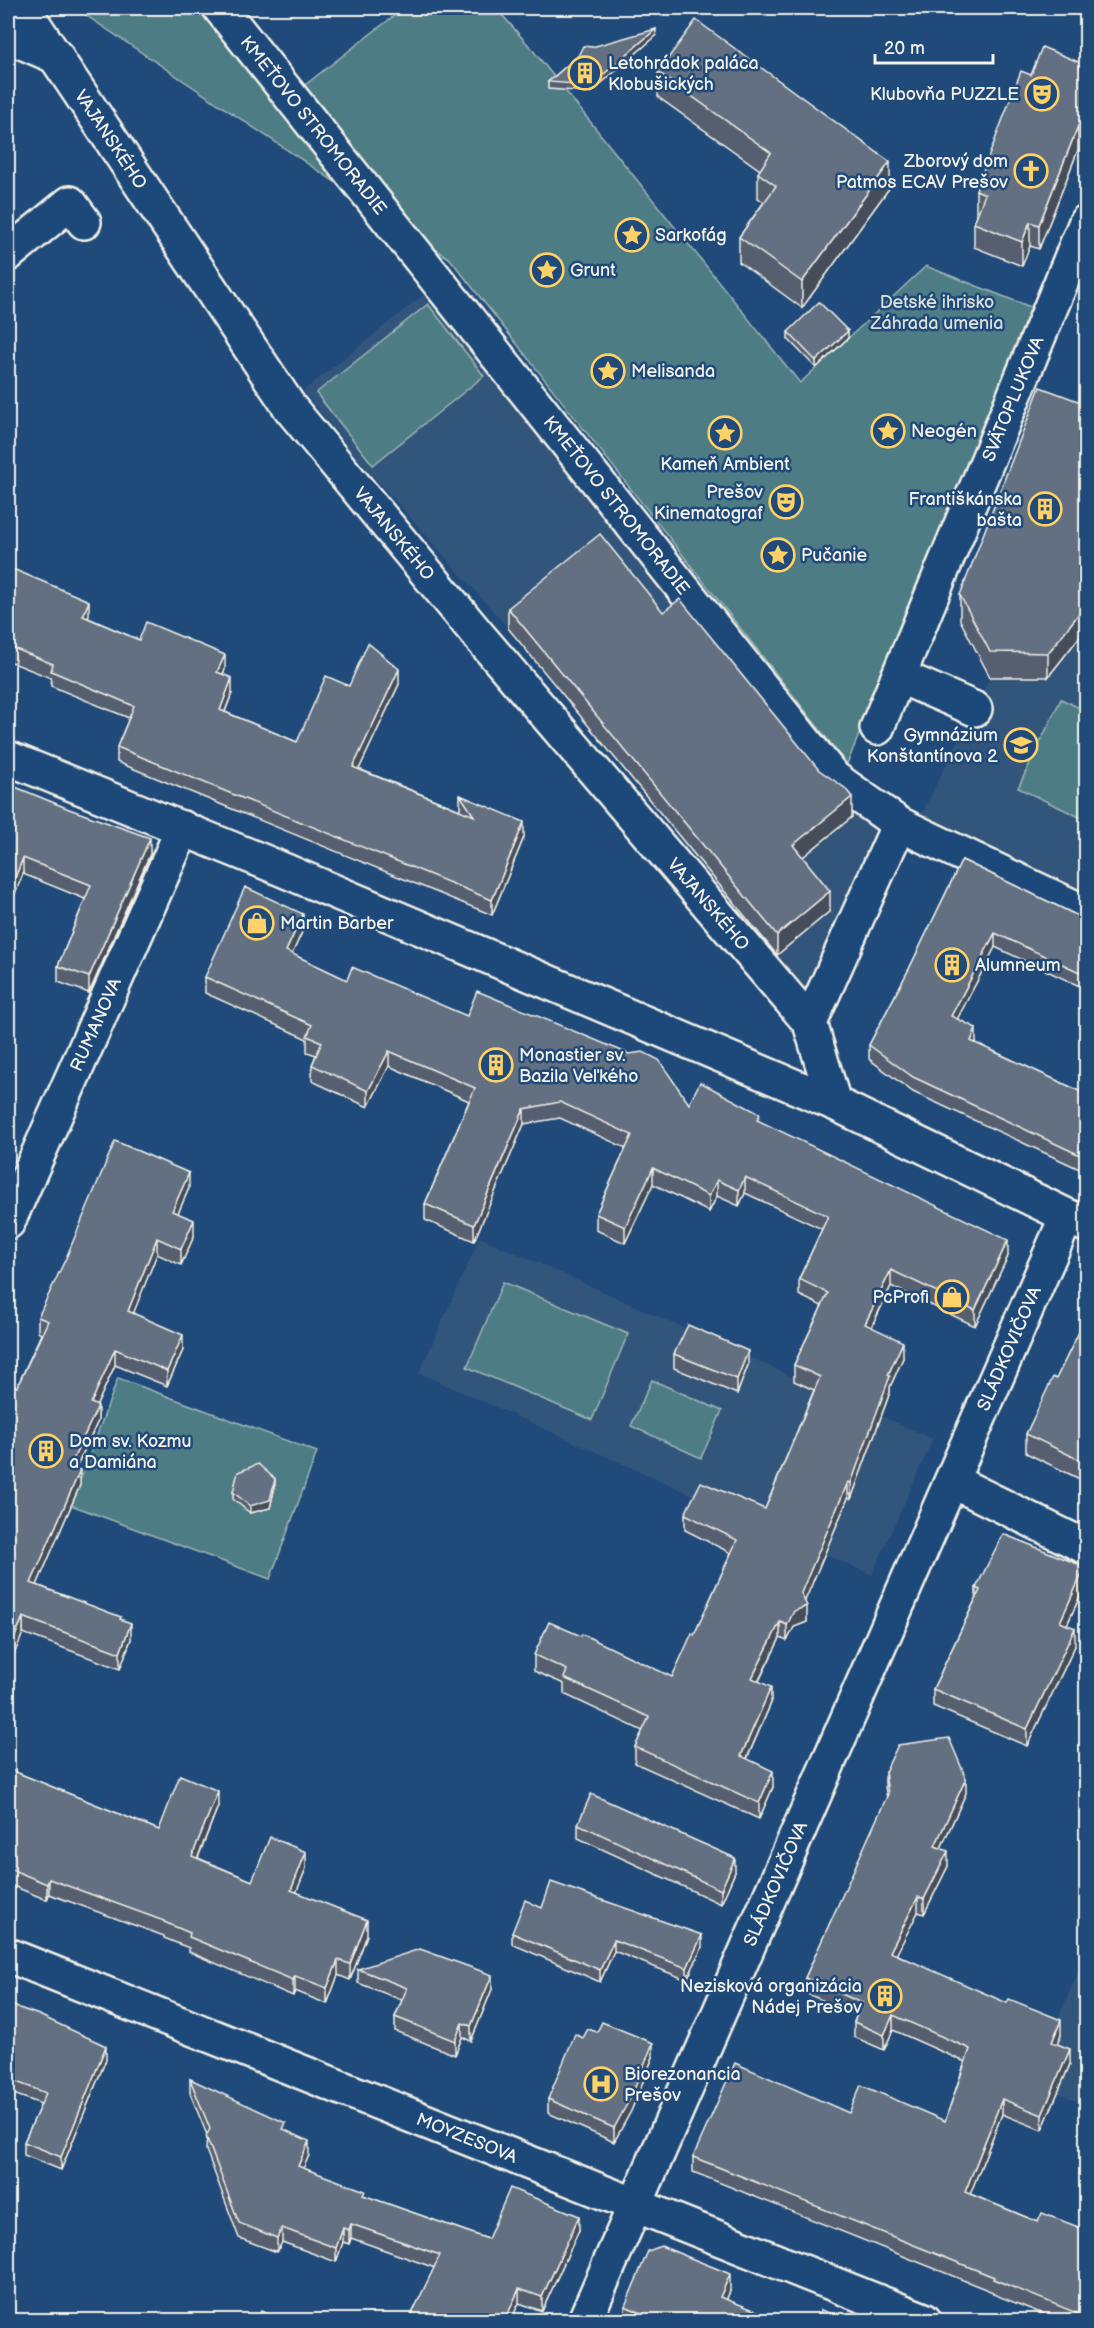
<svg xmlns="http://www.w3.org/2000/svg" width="1094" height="2328" font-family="'Balsamiq Sans',sans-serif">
<rect width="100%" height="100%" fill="#1f4a7a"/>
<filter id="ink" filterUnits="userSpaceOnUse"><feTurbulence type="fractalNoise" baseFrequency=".0167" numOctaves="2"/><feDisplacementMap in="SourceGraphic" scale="12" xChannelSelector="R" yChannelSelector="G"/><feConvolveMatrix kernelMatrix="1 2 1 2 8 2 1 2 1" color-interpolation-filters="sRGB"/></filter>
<g filter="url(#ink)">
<g fill="#33557c">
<path d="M427 292 833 778 899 824 818 1006 775 957 508 628 367 469 303 391Z"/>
<path d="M1081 635 1086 638V913L913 831 990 677H1048Z"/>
<path d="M480 1237 933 1439 872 1575 419 1373Z"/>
<path d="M1086 1954V2105L1031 2081Z"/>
</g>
<g fill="#4e7c85" stroke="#a1b6b6" stroke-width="1.5">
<path d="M75 8H223L292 95 404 8H496L531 48 800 383 926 266 1033 308 847 764 450 259Z"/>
<path d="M428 304 484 376 373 465 316 393Z"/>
<path d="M1061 699 1086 711V820L1018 788Z"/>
<path d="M503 1282 628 1334 592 1420 467 1367Z"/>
<path d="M118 1378 317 1452 270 1579 71 1505Z"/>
<path d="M652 1380 722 1411 701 1458 631 1426Z"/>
</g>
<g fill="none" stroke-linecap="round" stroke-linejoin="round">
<g stroke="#f4f1e8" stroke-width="38">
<g id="minor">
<path id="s1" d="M23 8 291 409 479 636 810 1023 834 1103"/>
<path id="s2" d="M220 8 834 778 899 824 1086 913"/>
<path d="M8 36 57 57"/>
<path d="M8 254 70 203 84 222"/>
<path d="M899 676 975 709"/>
<path id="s3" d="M877 728 1086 222"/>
<path d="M8 758 267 863 834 1103 1086 1225"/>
<path d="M810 1023 899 824"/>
<path id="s4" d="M8 1222 183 828"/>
<path d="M952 1481 1086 1547"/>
<path id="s5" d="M8 1955 924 2320"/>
<path id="s6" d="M585 2320 1067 1216"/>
</g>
</g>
<use href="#minor" stroke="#1f4a7a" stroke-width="33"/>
</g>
<g fill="#545f6f" stroke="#f4f1e8" stroke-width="1.5">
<path d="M656 36 591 92 548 89V82L578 56 592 47Z"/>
<path d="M1086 65V153L1078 150 1039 249 1030 246 1022 266 974 247V223L977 215 976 214V190L1031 75Z"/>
<path d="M658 72 890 187 802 308 739 262V237L764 202 758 198V173L760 170 658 97Z"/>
<path d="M788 332 848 338 816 368 788 339Z"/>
<path d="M1086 404V638L1081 635 1048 677H990L960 620V595Z"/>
<path d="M8 567 89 615 88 618 139 640 225 669 223 675 232 693 225 712 297 742 349 686 399 684 359 769 460 810V795L524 837 492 915 117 762V747L129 718 51 686V678L8 661Z"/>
<path d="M508 608 663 612 852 817 803 857 830 911 777 955 508 628Z"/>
<path d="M8 784 150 854 89 993 58 982V966L85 899 23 874Z"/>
<path d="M962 860 1078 916 1086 917V989L995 947 957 1019 976 1042V1043L1086 1094V1172L913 1092 869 1059V1045L909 969Z"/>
<path d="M303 930 292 954 347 980 467 1016 689 1104 760 1122 1008 1256 975 1326 891 1286 872 1327 903 1358 890 1387V1392L851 1499 848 1498 805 1600 807 1622 794 1627 787 1641 780 1638 759 1681 771 1703 747 1759 773 1787 759 1819 635 1763V1747L643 1731 564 1694V1684L534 1671V1655L672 1677 694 1635 731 1553 685 1530V1514L765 1509 814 1390 794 1381V1365L822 1306 799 1295V1279L822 1229 745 1193 739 1206 717 1196 709 1212 653 1184 625 1243 596 1230V1214L626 1148 560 1118 524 1124 474 1241 425 1220V1204L469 1101 389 1066 368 1107 312 1081V1065L316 1055 307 1052V1039L205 993V977Z"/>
<path d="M189 1188 178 1213 194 1236 181 1265 157 1254 133 1313 183 1350 167 1386 115 1365 97 1405 98 1421 76 1468 80 1485 37 1585 121 1619 131 1639 120 1669 23 1633 17 1387 41 1334 38 1332V1317Z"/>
<path d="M1086 1318V1482L1026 1453V1434L1056 1379Z"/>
<path d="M674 1354 748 1365 737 1394 674 1368Z"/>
<path d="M275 1486 270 1508 250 1513 233 1499V1492Z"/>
<path d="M1085 1585 1067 1625 1075 1646 1027 1746 933 1706V1689L976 1598V1588Z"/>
<path d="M8 1769 159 1830 218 1806 198 1858 252 1881 306 1868 296 1892 367 1935 350 1980 338 1975 327 2004 295 1991 293 1996 189 1952V1948L164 1938V1936L49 1894 47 1900 8 1884Z"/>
<path d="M885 1772 966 1793 941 1848 948 1866 924 1914 918 1912 896 1954 1061 2035 1057 2044 1070 2064 1042 2130 1002 2114 970 2194 1038 2222 1086 2230V2320H1058L993 2294V2292L693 2172V2157L849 2113 945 2121 965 2062 893 2030 884 2050 854 2037V2022L857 2015 805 1993V1978L887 1798 885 1787Z"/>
<path d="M578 1824 735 1872 721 1904 578 1838Z"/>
<path d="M542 1908 702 1947 687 1980 614 1951 600 1982 512 1944V1933Z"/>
<path d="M358 1969 492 1989 471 2041 462 2037 455 2055 395 2031V2017L402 2000 358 1983Z"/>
<path d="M8 2004 106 2059 61 2170 24 2155V2142L41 2104 8 2092Z"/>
<path d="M583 2038 653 2057 631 2111 614 2142 548 2113V2099Z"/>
<path d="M190 2079 286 2131 309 2155 303 2168 365 2196 488 2239 579 2230 542 2311 519 2303 511 2320H409L435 2268 351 2238 349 2244 343 2242 336 2262 282 2242 277 2252 239 2238 206 2150 207 2135 190 2093Z"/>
<path d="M730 2291 726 2300 780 2320H625V2306Z"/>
</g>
<g fill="#454e5a" stroke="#f4f1e8" stroke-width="1.5">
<path d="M656 29V36L591 92V85Z"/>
<path d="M1078 126V150L1039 249V225Z"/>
<path d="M890 162V187L802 308V282Z"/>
<path d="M1030 222V246L1022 266V242Z"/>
<path d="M848 331V338L816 368V361Z"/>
<path d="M89 601V615L83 630V616Z"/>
<path d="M1081 611V635L1048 677V653Z"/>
<path d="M225 655V669L217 687V672Z"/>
<path d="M399 669V684L353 782V767Z"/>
<path d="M232 678V693L220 724V710Z"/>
<path d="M852 797V817L793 865V845Z"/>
<path d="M524 822V837L492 915V900Z"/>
<path d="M150 838V854L89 993V977Z"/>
<path d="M23 858V874L8 911V895Z"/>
<path d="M830 891V911L777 955V935Z"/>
<path d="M303 914V930L286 967V951Z"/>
<path d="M995 933V947L951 1031V1016Z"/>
<path d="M976 1028V1042L971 1055V1041Z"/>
<path d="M389 1051V1066L368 1107V1091Z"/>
<path d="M524 1109V1124L474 1241V1225Z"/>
<path d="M653 1168V1184L625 1243V1227Z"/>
<path d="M189 1173V1188L172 1227V1211Z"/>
<path d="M745 1177V1193L739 1206V1190Z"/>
<path d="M717 1180V1196L709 1212V1196Z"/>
<path d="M194 1220V1236L181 1265V1249Z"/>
<path d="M157 1238V1254L128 1327V1311Z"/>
<path d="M1008 1240V1256L975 1326V1310Z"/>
<path d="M891 1270V1286L865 1340V1324Z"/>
<path d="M183 1335V1350L167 1386V1371Z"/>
<path d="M903 1342V1358L890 1387V1392L851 1499V1483L888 1375Z"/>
<path d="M115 1349V1365L91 1418V1403Z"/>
<path d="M748 1351V1365L737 1394V1379Z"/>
<path d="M98 1406V1421L70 1481V1466Z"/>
<path d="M80 1470V1485L31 1599V1583Z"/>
<path d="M275 1479V1486L270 1508 250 1513V1506Z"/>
<path d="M848 1482V1498L802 1608 807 1606V1622L794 1627 787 1641V1625Z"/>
<path d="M1085 1567V1585L1060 1640V1622Z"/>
<path d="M23 1617V1633L8 1669V1653Z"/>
<path d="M780 1622V1638L752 1694V1678Z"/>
<path d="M131 1623V1639L120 1669V1653Z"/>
<path d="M1075 1628V1646L1027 1746V1729Z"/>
<path d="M771 1687V1703L741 1772V1756Z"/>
<path d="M773 1771V1787L759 1819V1803Z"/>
<path d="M966 1778V1793L935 1861V1846Z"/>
<path d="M218 1791V1806L192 1872V1856Z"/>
<path d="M948 1851V1866L924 1914V1899Z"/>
<path d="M306 1852V1868L291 1906V1890Z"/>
<path d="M735 1858V1872L721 1904V1890Z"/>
<path d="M49 1879V1894L47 1900V1884Z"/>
<path d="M918 1897V1912L890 1967V1952Z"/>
<path d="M367 1920V1935L350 1980V1964Z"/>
<path d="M702 1935V1947L687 1980V1968Z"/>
<path d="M614 1940V1951L600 1982V1970Z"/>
<path d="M338 1960V1975L327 2004V1988Z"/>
<path d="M492 1975V1989L471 2041V2026Z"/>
<path d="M295 1976V1991L293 1996V1980Z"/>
<path d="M893 2015V2030L884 2050V2035Z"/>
<path d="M1061 2020V2035L1052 2057V2042Z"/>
<path d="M462 2023V2037L455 2055V2041Z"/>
<path d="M653 2043V2057L631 2111 614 2142V2128Z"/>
<path d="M106 2046V2059L61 2170V2157Z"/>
<path d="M1070 2049V2064L1042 2130V2115Z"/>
<path d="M1002 2099V2114L965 2207V2192Z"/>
<path d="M309 2141V2155L298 2181V2166Z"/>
<path d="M579 2216V2230L542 2311V2297Z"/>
<path d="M351 2224V2238L349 2244V2230Z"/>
<path d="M282 2228V2242L277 2252V2238Z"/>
<path d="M343 2228V2242L336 2262V2248Z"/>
<path d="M730 2274V2291L720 2315V2297Z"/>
<path d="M519 2289V2303L511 2320H505Z"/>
</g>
<g fill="#626f81" stroke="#f4f1e8" stroke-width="1.5">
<path d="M696 20 890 162 802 282 739 237 776 186 758 173 771 153 658 72Z"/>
<path d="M656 29 591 85 548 82 578 56 583 46 592 47Z"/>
<path d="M1042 47 1086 65V80L1085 84 1086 85V129L1078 126 1039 225 1030 222 1022 242 974 223 985 194 976 190 1021 71 1031 75Z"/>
<path d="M819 302 848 331 816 361 788 332Z"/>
<path d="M1040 387 1086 404V614L1081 611 1048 653 990 652 960 595Z"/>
<path d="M600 534 663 612 680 599 819 770 845 788 852 797 793 845 830 891 777 935 508 608Z"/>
<path d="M8 567 89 601 83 616 139 640 146 622 225 655 217 672 232 678 220 710 297 742 326 676 349 686 368 643 399 669 353 767 474 816 460 795 524 822 492 900 117 747 134 706 51 671 53 664 8 646Z"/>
<path d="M8 784 69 809 150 838 89 977 58 966 91 885 23 858 8 895Z"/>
<path d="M962 860 1078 916 1086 917V975L995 933 951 1016 976 1028 971 1041 1086 1094V1158L913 1077 869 1045 909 969Z"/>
<path d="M245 887 303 914 286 951 347 980 352 967 467 1016 477 991 629 1054 643 1052 659 1060 689 1104 700 1082 760 1114 757 1120 1008 1240 975 1310 891 1270 865 1324 903 1342 888 1375 890 1376 851 1483 848 1482 801 1593 807 1606 794 1611 787 1625 780 1622 752 1678 771 1687 741 1756 773 1771 759 1803 635 1747 649 1717 564 1678 567 1670 534 1655 549 1622 581 1636 582 1634 672 1677 692 1633 694 1635 737 1540 685 1514 701 1482 765 1509 820 1377 794 1365 828 1293 799 1279 828 1216 745 1177 739 1190 717 1180 709 1196 653 1168 625 1227 596 1214 632 1135 560 1102 524 1109 474 1225 425 1204 475 1088 389 1051 368 1091 312 1065 322 1042 307 1036 312 1025 205 977Z"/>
<path d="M115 1141 189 1173 172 1211 194 1220 181 1249 157 1238 128 1311 183 1335 167 1371 115 1349 91 1403 98 1406 70 1466 80 1470 31 1583 121 1617 120 1619 131 1623 120 1653 23 1617 8 1653V1383L17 1387 48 1321 38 1317 66 1258Z"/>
<path d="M1086 1318V1463L1026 1434 1053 1377 1056 1379Z"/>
<path d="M688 1325 748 1351 737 1379 674 1354Z"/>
<path d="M258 1464 275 1479 270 1500 250 1506 233 1492 238 1472Z"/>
<path d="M1003 1534 1085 1567 1060 1622 1075 1628 1027 1729 933 1689 980 1590 976 1588Z"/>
<path d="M949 1738 966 1778 935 1846 948 1851 924 1899 918 1897 890 1952 1007 2003 1009 1999 1061 2020 1052 2042 1070 2049 1042 2115 1002 2099 965 2192 1038 2222 1042 2213 1086 2230V2317L993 2279 994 2277 693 2157 735 2063 849 2113 861 2085 945 2121 970 2049 893 2015 884 2035 854 2022 862 2003 805 1978 888 1794 885 1772 898 1745Z"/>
<path d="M8 1769 159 1830 180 1775 218 1791 192 1856 252 1881 270 1837 306 1852 291 1890 367 1920 350 1964 338 1960 327 1988 295 1976 293 1980 189 1937 190 1933 164 1922V1921L49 1879 47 1884 8 1868Z"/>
<path d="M591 1794 735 1858 721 1890 578 1824Z"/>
<path d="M551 1882 702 1935 687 1968 614 1940 600 1970 512 1933 525 1900 542 1908Z"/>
<path d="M420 1949 492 1975 471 2026 462 2023 455 2041 395 2017 407 1988 358 1969Z"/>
<path d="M8 2004 39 2015 106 2046 61 2157 24 2142 46 2093 8 2079Z"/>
<path d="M602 2022 653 2043 631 2097 614 2128 548 2099 575 2034 583 2038 588 2029 597 2032Z"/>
<path d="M190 2079 286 2123 283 2129 309 2141 298 2166 365 2191 363 2195 488 2239 510 2188 579 2216 542 2297 519 2289 505 2320H409L440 2255 351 2224 349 2230 343 2228 336 2248 282 2228 277 2238 239 2223 206 2136 210 2129Z"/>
<path d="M661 2246 730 2274 720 2297 780 2320H650L651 2317 625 2306 648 2251Z"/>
<path d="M821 2310 848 2320H817Z"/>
<path d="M261 2311 283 2320H257Z"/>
</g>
</g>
<defs>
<g id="building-ring" transform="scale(1.725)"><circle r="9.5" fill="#1f4a7a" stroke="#ffd166" stroke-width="1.5"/><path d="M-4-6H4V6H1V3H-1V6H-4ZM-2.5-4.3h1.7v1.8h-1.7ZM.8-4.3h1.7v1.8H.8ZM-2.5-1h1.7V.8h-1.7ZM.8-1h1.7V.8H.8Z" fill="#ffd166"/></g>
<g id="theatre-ring" transform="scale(1.725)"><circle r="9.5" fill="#1f4a7a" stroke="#ffd166" stroke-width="1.5"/><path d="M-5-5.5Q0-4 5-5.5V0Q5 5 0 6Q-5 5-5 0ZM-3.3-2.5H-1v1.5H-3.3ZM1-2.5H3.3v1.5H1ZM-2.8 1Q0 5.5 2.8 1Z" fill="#ffd166"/></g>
<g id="church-ring" transform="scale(1.725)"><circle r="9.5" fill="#1f4a7a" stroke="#ffd166" stroke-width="1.5"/><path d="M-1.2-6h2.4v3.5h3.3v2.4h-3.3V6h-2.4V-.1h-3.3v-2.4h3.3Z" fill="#ffd166"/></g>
<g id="sight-ring" transform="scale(1.725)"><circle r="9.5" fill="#1f4a7a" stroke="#ffd166" stroke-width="1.5"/><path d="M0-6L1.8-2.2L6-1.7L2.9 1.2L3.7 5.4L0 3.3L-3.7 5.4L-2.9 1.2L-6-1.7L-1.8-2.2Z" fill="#ffd166"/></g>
<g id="school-ring" transform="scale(1.725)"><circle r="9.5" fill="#1f4a7a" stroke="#ffd166" stroke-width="1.5"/><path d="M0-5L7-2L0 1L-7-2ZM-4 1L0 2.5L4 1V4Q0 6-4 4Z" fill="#ffd166"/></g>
<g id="shop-ring" transform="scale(1.725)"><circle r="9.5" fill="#1f4a7a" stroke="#ffd166" stroke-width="1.5"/><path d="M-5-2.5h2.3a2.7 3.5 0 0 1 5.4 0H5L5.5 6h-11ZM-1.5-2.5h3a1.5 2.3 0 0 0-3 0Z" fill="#ffd166"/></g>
<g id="hospital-ring" transform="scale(1.725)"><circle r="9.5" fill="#1f4a7a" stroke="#ffd166" stroke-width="1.5"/><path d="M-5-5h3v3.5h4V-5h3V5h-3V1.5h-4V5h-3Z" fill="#ffd166"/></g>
</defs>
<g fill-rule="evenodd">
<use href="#building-ring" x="585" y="73"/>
<use href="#theatre-ring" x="1042" y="94"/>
<use href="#church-ring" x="1031" y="171"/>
<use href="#sight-ring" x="632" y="235"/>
<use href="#sight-ring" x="547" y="270"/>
<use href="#sight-ring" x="608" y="371"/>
<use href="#sight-ring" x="888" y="431"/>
<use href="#sight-ring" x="725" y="433"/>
<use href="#theatre-ring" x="786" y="502"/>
<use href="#building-ring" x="1045" y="509"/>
<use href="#sight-ring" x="778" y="555"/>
<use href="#school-ring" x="1021" y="745"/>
<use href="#shop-ring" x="257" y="923"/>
<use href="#building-ring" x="952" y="965"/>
<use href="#building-ring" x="496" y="1065"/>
<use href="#shop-ring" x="952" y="1297"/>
<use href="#building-ring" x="46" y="1451"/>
<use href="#building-ring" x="885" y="1996"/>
<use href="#hospital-ring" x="601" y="2084"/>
</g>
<g text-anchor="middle" stroke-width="5" stroke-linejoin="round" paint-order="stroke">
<g font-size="18" fill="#f4f1e8" stroke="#1f4a7a" text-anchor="start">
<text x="608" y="69">Letohrádok paláca<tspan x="608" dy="21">Klobušických</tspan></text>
<text x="1019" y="100" text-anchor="end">Klubovňa PUZZLE</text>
<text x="1008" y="167" text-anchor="end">Zborový dom<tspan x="1008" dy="21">Patmos ECAV Prešov</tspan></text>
<text x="655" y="241">Sarkofág</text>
<text x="570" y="276">Grunt</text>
<text x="631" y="377">Melisanda</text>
<text x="911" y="437">Neogén</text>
<text x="725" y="470" text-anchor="middle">Kameň Ambient</text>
<text x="763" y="498" text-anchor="end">Prešov<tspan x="763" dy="21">Kinematograf</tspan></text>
<text x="1022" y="505" text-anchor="end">Františkánska<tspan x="1022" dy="21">bašta</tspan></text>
<text x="801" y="561">Pučanie</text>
<text x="998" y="741" text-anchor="end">Gymnázium<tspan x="998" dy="21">Konštantínova 2</tspan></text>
<text x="280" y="929">Martin Barber</text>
<text x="975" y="971">Alumneum</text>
<text x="519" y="1061">Monastier sv.<tspan x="519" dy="21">Bazila Veľkého</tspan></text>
<text x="929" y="1303" text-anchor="end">PcProfi</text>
<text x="69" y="1447">Dom sv. Kozmu<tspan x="69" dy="21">a Damiána</tspan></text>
<text x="862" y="1992" text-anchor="end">Nezisková organizácia<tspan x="862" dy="21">Nádej Prešov</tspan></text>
<text x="624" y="2080">Biorezonancia<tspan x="624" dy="21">Prešov</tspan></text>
</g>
<g font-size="18" fill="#f4f1e8" stroke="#1f4a7a">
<text dy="6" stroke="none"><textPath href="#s2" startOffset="150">KMEŤOVO STROMORADIE</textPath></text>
<text dy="6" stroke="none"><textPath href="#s1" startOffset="158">VAJANSKÉHO</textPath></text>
<text dy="6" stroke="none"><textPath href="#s3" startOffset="356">SVÄTOPLUKOVA</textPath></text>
<text dy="6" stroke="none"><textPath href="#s2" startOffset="636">KMEŤOVO STROMORADIE</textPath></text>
<text dy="6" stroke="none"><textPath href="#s1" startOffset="644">VAJANSKÉHO</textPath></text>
<text dy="6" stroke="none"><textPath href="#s1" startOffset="1130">VAJANSKÉHO</textPath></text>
<text dy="6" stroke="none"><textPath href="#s4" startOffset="216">RUMANOVA</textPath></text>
<text dy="6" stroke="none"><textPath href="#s6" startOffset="1060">SLÁDKOVIČOVA</textPath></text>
<text dy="6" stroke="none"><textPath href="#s6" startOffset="476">SLÁDKOVIČOVA</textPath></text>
<text dy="6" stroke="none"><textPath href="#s5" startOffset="494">MOYZESOVA</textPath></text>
</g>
<g font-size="18" fill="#dbdfd9" stroke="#1f4a7a">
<text x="937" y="308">Detské ihrisko<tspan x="937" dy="21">Záhrada umenia</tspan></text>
</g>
</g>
<rect width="1094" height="2328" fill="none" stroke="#1f4a7a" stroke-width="30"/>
<rect x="15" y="15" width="1064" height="2298" fill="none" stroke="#f4f1e8" stroke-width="2" filter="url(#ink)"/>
<path d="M875 54v9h118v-9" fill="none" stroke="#f4f1e8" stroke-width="3"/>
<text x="884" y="54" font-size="18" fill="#f4f1e8" stroke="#1f4a7a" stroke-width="4.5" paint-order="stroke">20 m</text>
</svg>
